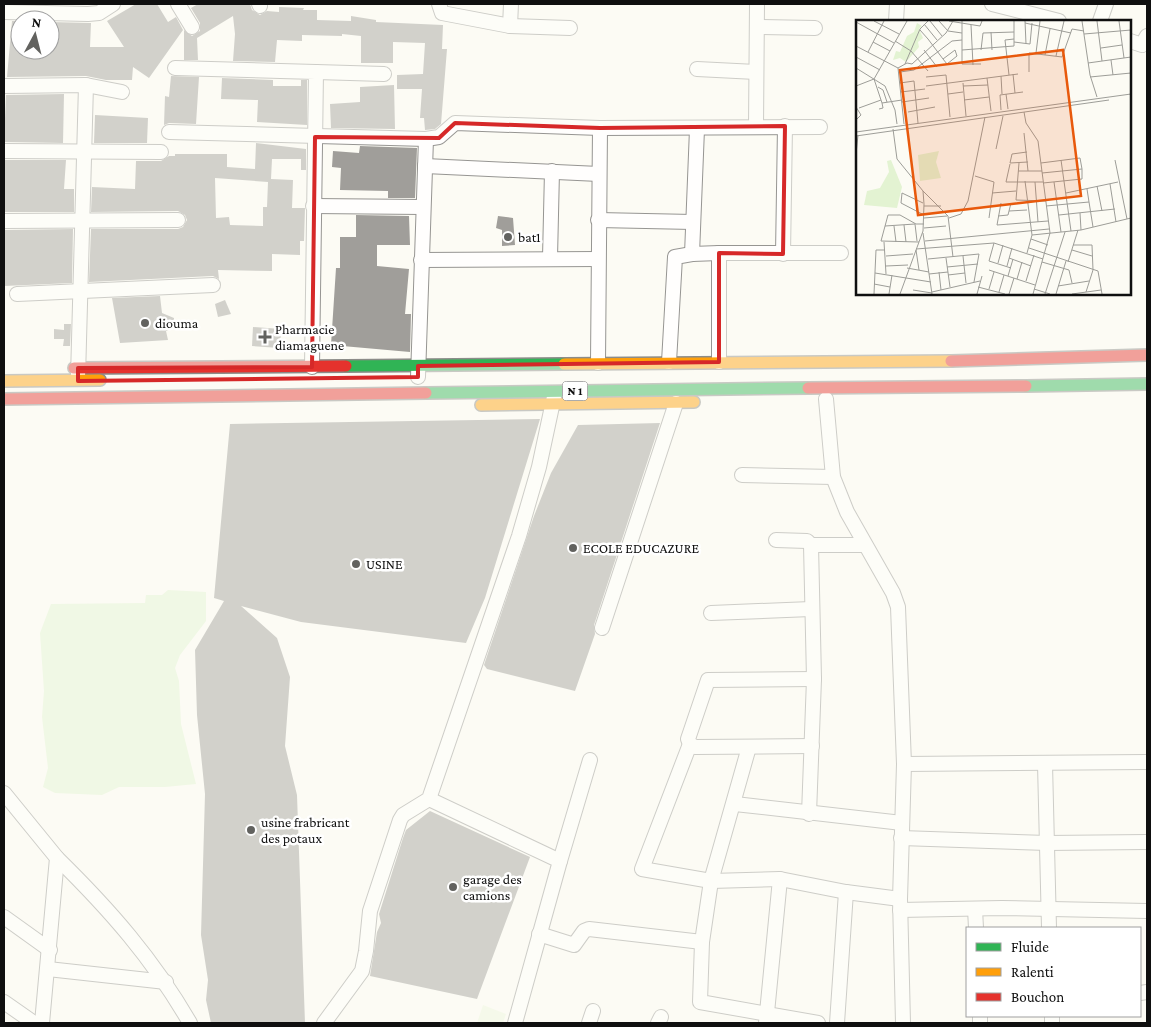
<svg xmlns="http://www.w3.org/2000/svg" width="1151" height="1027" font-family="'Crimson Pro',serif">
<rect width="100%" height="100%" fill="#fcfbf4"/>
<path fill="#e3f3d2" d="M168 590 206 592V621L180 655 175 668 179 681 181 724 196 784 165 787H119L102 795 55 793 43 787 48 768 42 717 44 691 40 633 51 604 145 603 146 595H162Z"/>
<path fill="#eef7dd" d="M483 1005 506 1014 503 1023H477Z"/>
<g fill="#a09e9a" fill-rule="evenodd">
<path d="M136 4H157L168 22 176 17 183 30 149 78 133 67 132 80H106L86 76 7 77 12 21H20V50H50V22L91 23 90 47H124L107 21Z"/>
<path d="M198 4H250L252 10 260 15 267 11 279 12V7L304 8 303 10H317V20L351 21V16L376 20V22L443 25 442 49H447L441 124 435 129 425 130 424 118H420L422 89H397V75L423 74 425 43 393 42V63H361V36L342 34V36L302 35V41L277 40 275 62 233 61 235 34 233 16 197 38 198 60H184V30L192 36 200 31V23L191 8Z"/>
<path d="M171 76 199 77 196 124 169 123 164 125 165 96 169 97Z"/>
<path d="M222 78 273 80V86H301V80H307V125L257 122 258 100 221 99Z"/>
<path d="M394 85 395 129 331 128 330 104 360 102V87Z"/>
<path d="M64 94 63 143 4 142 6 95Z"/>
<path d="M95 115 148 118 147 143H94Z"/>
<path d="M256 143 306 149V170H301V159H272L271 179 293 180 292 208H305L304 241H300V255L272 254V271L218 270 219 279 213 276 89 282 91 229H178L183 227 187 220 185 215 178 211 91 212 92 187 135 189 136 161H161L169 156H175V154H227V167L255 169ZM215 178 268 182 267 207H263V226L230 225 229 217 216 218Z"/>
<path d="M360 146 417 148 415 198H388V191L340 190 341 168 332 167 333 151 359 153Z"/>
<path d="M5 160H66L64 189H74V212H4Z"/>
<path d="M356 215 409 216 410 245H377V266L409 269 405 314H411L410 352 331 345 336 268H340V237H356Z"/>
<path d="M498 216 513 218 515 245 502 246V230L496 228Z"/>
<path d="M73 229 72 283 4 286V230Z"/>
<path d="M160 296 162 313 174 318V327L166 331 168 340 120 343 112 298Z"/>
<path d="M225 300 231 314 218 317 215 304Z"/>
<path d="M64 324H71L70 346H63L64 339H54V329L64 330Z"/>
<path d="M253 327 281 329 280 348 252 346Z"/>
<path d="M540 419 485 598 466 643 301 622 241 606 277 638 290 677 285 746 297 795 305 1023H211L206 1000 208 980 201 935 205 794 197 715 195 650 224 601 214 598 230 424Z"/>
<path d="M660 423 594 625 595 634 575 691 487 669 484 665 534 516 551 473 578 425Z"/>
<path d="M430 811 530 857 477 999 370 976 377 932 381 923 379 914 403 838 406 830Z"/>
</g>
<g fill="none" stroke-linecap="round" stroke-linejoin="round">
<g stroke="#969592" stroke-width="16">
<g id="street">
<path d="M178 4 192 27"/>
<path d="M259 4 260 6"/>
<path d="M439 4 442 13 510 26 570 28"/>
<path d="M992 4 1059 21"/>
<path d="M4 12 88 14 99 13 113 4"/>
<path d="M896 21 897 4"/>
<path d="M1100 21 1106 4"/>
<path d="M510 26 511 4"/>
<path d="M758 27 815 28"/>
<path d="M1130 41 1142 45 1147 36"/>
<path d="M175 68 316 72 312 367"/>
<path d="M697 69 756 72"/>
<path d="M316 72 384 74"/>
<path d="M86 85 122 92"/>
<path d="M4 86 86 85 78 377"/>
<path d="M756 126 757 4"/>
<path d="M169 132 426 139 439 137 455 123 600 128 820 127"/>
<path d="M4 151 161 152"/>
<path d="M425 166 599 174"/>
<path d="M313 206 423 207"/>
<path d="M598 220 693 222"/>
<path d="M4 221 178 220"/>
<path d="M692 254 697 129"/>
<path d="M783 254 785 126"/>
<path d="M550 258 552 171"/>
<path d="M421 260 598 259"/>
<path d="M17 294 213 285"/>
<path d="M669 362 675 257 692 254 719 253H841"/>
<path d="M719 362V253"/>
<path d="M598 363 600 128"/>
<path d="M418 377 426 139"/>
<path d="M826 399 833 477 847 512 893 593 898 607 904 764 900 899 903 1023"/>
<path d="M742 475 833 477"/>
<path d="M776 540 807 541 811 545H864"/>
<path d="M711 613 811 609"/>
<path d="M602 628 676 403"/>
<path d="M690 744 642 869 711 881 780 879 846 892 900 899"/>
<path d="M812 746 695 747 690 744 688 739 708 680 814 679"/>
<path d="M749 747 711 881 702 942 700 1002 818 1023"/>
<path d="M904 764 1147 762"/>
<path d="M1045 764 1049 928"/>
<path d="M4 793 57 858 42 1023"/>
<path d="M429 799 560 861 515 1023"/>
<path d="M735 804 902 823"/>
<path d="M809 814 814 679 811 545"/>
<path d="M901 838 1047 843 1147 842"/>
<path d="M57 858C110 910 153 959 190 1023"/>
<path d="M560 861 590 760"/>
<path d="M975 909 976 928"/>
<path d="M900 910 1002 908 1147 911"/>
<path d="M4 917 50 950"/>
<path d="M539 934 574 945 584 931 589 929 702 942"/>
<path d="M48 969 166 982"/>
<path d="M1140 993 1147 992"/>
<path d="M4 1002 34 1023"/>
<path d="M980 1016V1023"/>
<path d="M324 1023 362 971 366 951 370 911 400 820 403 815 429 799 519 536 539 467 554 397"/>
<path d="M589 1023 593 1011"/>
<path d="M658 1023 661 1017"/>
<path d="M766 1023 780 879"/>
<path d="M837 1023 846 892"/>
<path d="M1052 1023V1016"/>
</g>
</g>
<g stroke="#8c8c89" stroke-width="14">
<g id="fast">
<path d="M346 366 564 364"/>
<path d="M1026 386 1147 384"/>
<path d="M426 393 808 388"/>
</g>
</g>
<g stroke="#8c8c89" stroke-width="14">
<g id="slow">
<path d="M564 364 951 361"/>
<path d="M4 381 100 380"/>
<path d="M481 405 694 402"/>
</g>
</g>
<g stroke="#8c8c89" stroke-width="14">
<g id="jam">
<path d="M951 361 1147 355"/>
<path d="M74 368 346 366"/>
<path d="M808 388 1026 386"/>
<path d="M4 399 426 393"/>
</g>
</g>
<use href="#street" stroke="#fffefd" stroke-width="14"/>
<use href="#fast" stroke="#30b455" stroke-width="11"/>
<use href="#slow" stroke="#ff9f0a" stroke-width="11"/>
<use href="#jam" stroke="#e5322d" stroke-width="11"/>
</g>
<path d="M0 0H1151V1027H0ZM455 123 600 128 785 126 783 254 719 253V362L418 366V377L78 381V368L312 367 315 137 439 138Z" fill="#fcfbf4" fill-opacity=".55" fill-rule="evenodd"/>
<path fill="none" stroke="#d62828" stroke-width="4" stroke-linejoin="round" d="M455 123 600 128 785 126 783 254 719 253V362L418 366V377L78 381V368L312 367 315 137 439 138Z"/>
<g fill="#62625f" stroke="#fff" stroke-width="2">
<circle cx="508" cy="237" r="5"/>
<circle cx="145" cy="323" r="5"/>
<path d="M262.5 329.5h5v5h5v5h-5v5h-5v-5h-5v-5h5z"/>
<circle cx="573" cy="548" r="5"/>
<circle cx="356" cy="564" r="5"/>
<circle cx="251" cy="830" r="5"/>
<circle cx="453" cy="887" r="5"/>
</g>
<g text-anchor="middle" stroke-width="5" stroke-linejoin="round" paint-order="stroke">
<rect fill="#fff" stroke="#575757" stroke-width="1" x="562.5" y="381.5" width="25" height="19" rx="4"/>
<g font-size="12" font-weight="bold" fill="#0f0f0f">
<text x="575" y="395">N 1</text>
</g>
<g font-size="14" fill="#0f0f0f" stroke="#fff" text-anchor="start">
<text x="518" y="242">bat1</text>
<text x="155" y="328">diouma</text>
<text x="275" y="334">Pharmacie<tspan x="275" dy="16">diamaguene</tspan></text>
<text x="583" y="553">ECOLE EDUCAZURE</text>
<text x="366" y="569">USINE</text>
<text x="261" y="827">usine frabricant<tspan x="261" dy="16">des potaux</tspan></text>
<text x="463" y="884">garage des<tspan x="463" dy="16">camions</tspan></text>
</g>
</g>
<g transform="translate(856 20)">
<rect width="275" height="275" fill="#fcfbf4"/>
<path d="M61 3 66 6 63 9 67 18 62 22 63 27 50 42 44 38 37 40 40 31 44 32 51 16 58 12ZM83 131 80 142 85 158 64 161 62 135ZM35 140 46 167 41 188 8 185 11 171 24 168 33 152 31 141Z" fill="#e3f3d2"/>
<path fill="none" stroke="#9d9d98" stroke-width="1" d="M18 1 43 14M74 1 86 16M83 1 92 11 106 13M93 1 124 6 126 1M106 1V44H125M169 1 170 24M226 1 234 55 241 77M241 1 246 41M263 1 268 38M0 2 38 23M169 3 215 13M68 4 81 20M115 5 117 45M64 10 72 19 87 39 91 44 101 36 99 30 87 39M135 12 136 30M228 14 275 10M39 21 55 31 72 51M17 22 34 31M158 22 174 24 176 3M0 26 42 48 48 104M245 28 266 25M68 30 81 47M106 30 158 26V1M125 30 127 13 158 12M12 32 28 1M180 33 184 1M189 35 194 9M200 36 208 1M0 37 24 50M255 40 257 55M232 43 275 37M49 44 64 9 72 1M0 48 29 66 39 90 41 104M42 48 51 43 56 44 90 13 97 1M44 52 58 50 96 21 106 20M173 52V33L206 37 216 9 228 11M157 54 159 73M153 55 149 20 158 19M145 56 146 74M70 57 90 55 94 97M234 57 275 53M131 58 135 91M18 59 26 83 27 88 23 89M44 63 58 61 62 103M107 63 110 96M0 66 18 59 51 1M70 66 162 54M107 66 132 65M22 67 27 70 31 82M45 72 69 69M92 74 107 72M150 74 152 89M108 80 133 77M46 82 73 78M26 83 46 80M0 87 5 95 0 100M3 88 25 80M145 90 144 75 167 72M52 92 79 87M168 92 170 103 182 121 194 213 177 274M37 109 41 139 67 171 68 184 67 211 44 274M0 112 275 74M168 113 172 151M0 116 253 80M140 129 147 96M171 132 156 134 154 143 172 142M0 134 2 115M205 140 215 211M259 140 271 199M163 143 160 180 190 181M185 143 224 138 226 149V159L187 163M154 144 150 162H187M162 151H186M186 153 226 149M119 156 138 162 133 198M169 161 176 215M179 162 182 202M198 162 205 212M254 164 260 202M241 166 246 191M67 171 92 196 97 237M136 173 160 171M210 173 262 162M233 182 237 207M67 183 46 173 45 183 68 195M145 183 141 205 192 201M68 186H85M190 186 233 182 231 169M153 191 171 190M224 193 225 210M203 195 259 189M142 196 152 195 155 183M68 198 91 196M93 198 105 194 112 181 129 97M48 205 50 222M29 206 59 204 61 221M38 206 40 222M68 208 90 206M67 213 76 274M175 219 192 225M69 221 193 209M28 222 30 254M63 222 25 221 32 195H44L60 204H68M138 223 133 241 155 248M217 225H236L237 250 230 272M173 228 242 251 246 274M60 229 138 223 187 239M60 230 63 250M216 230 236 236M171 233 176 215 225 210 275 198M30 236 57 234M107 236 110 263M90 238 94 267M153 238 175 246M72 239 123 234 118 262M186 242 213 250 216 263M212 242 222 210M142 243 147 225M30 246 52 245M151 246 156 228M91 247 122 244M51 248 73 252M133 250 179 265M83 252 85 270M19 253 75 262M73 254 92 252M92 255 109 253M152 256 157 239M161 259 166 242M170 261 178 235M18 264 34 267M202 266 233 261M122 267 149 274M133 269 138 252M178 269 194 274M57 270 76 273M76 272 124 261M143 272 148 255M18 274 20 230H29M33 274 36 255M121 274 126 256M153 274 158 258M189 274 209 212M200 274 210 241M216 274 245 270"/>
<path fill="#e8590c" fill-opacity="0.15" stroke="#e8590c" stroke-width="2.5" d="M207 30 225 176 62 195 44 50Z"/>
<rect width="275" height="275" fill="none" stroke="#0f0f0f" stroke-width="2.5"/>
</g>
<rect width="1151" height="1027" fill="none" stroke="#0f0f0f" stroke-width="10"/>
<rect x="966" y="927" width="175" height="90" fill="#ffffff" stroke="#9f9f9f"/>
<rect x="976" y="943" width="25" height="8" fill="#30b455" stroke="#9f9f9f"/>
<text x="1011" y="952" font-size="15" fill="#0f0f0f">Fluide</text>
<rect x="976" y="968" width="25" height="8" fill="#ff9f0a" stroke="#9f9f9f"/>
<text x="1011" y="977" font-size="15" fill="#0f0f0f">Ralenti</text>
<rect x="976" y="993" width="25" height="8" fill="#e5322d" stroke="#9f9f9f"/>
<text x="1011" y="1002" font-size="15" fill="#0f0f0f">Bouchon</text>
<g transform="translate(35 35) rotate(7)"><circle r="24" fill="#ffffff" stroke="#9f9f9f"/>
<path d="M0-4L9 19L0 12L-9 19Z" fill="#62625f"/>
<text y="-8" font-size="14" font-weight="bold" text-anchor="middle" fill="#0f0f0f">N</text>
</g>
</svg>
